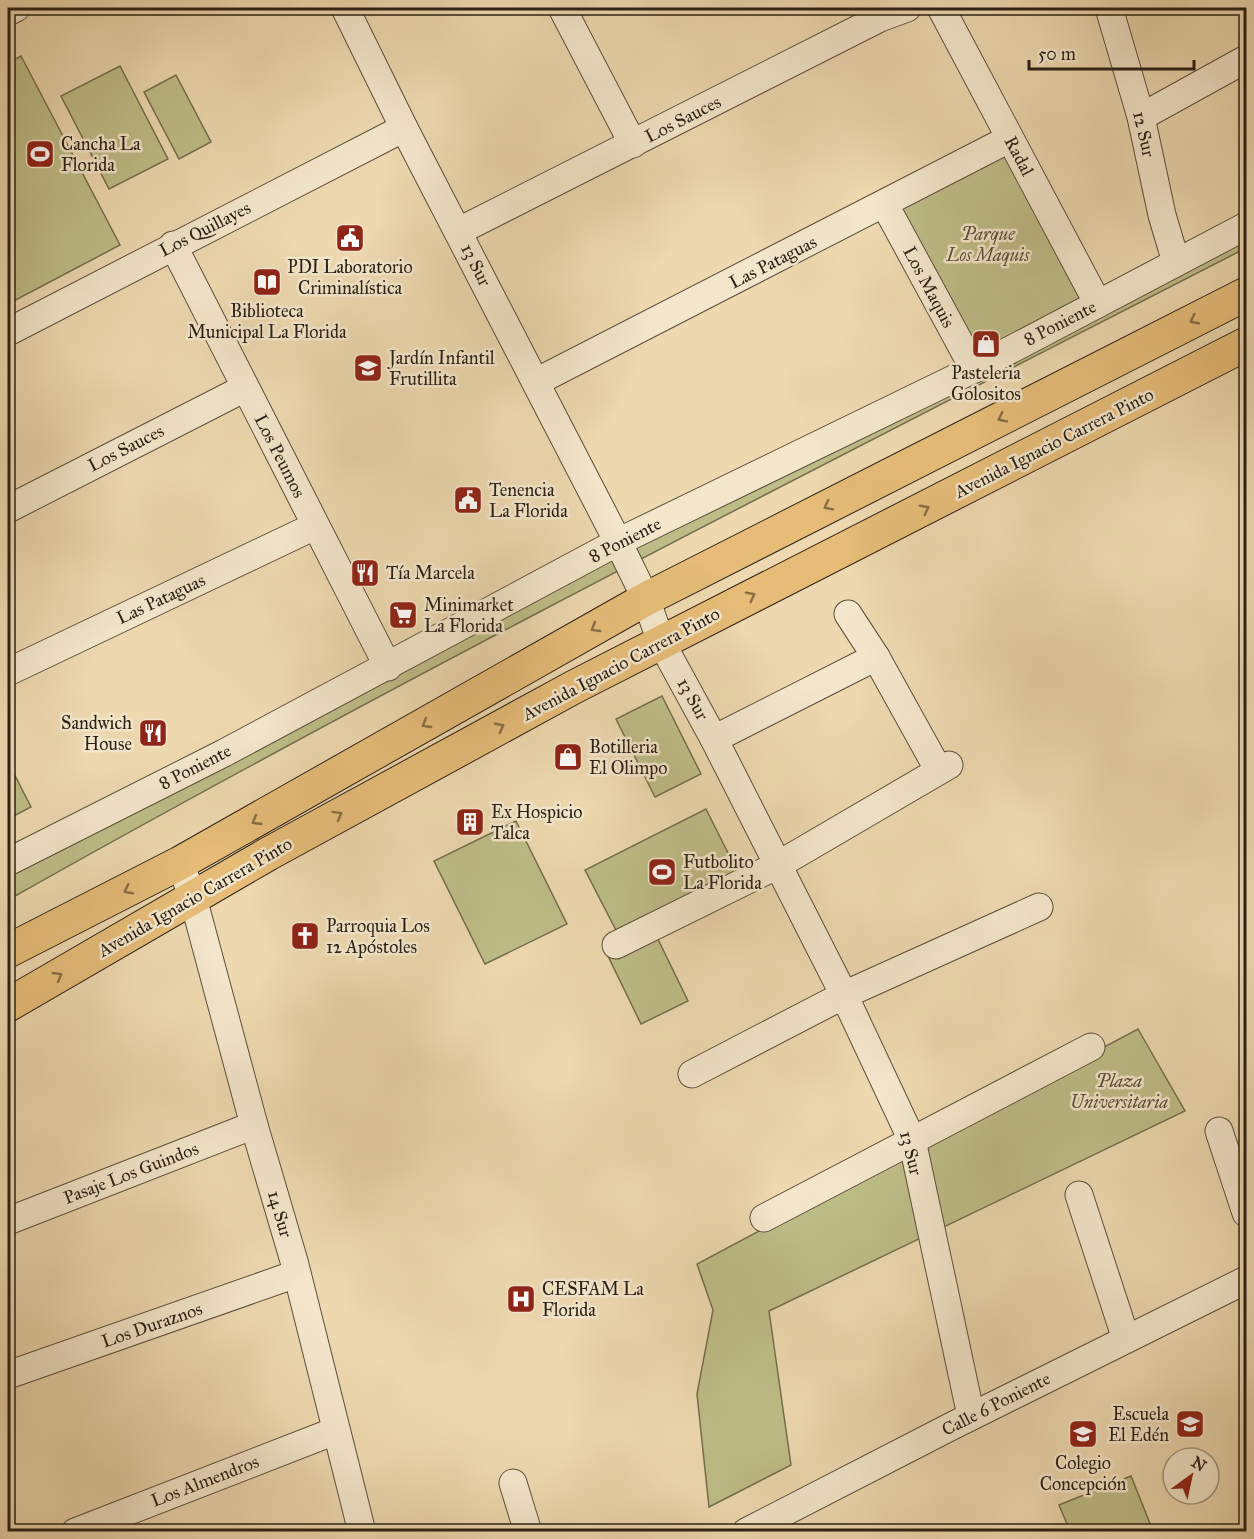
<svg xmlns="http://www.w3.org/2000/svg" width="1254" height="1539" font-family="'IM FELL Great Primer',serif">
<rect width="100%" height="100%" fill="#edd8af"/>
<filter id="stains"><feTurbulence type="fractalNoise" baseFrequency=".00333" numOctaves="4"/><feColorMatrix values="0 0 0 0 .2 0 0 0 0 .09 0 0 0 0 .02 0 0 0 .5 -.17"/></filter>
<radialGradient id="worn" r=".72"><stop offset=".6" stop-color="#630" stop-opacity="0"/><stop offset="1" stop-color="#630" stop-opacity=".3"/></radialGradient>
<g fill="#bebd87" stroke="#746e4e" stroke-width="1.5">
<path d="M21 56 120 245 8 304V63Z"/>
<path d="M120 66 168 159 109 189 61 96Z"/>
<path d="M176 75 211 142 179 159 144 92Z"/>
<path d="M1001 134 1090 300 978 359 890 196Z"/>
<path d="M1246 233V248C831 461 414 671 8 900V869Z"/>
<path d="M662 696 701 774 655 797 616 719Z"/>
<path d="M8 762 31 807 8 819Z"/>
<path d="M706 809 738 873 618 934 585 870Z"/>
<path d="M516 821 567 924 485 964 434 861Z"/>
<path d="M654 931 688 1001 641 1024 607 954Z"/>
<path d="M1138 1029 1185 1111 769 1311 791 1465 709 1507 697 1394 713 1310 697 1264Z"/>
<path d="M1131 1476 1153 1531H1070L1059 1505Z"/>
</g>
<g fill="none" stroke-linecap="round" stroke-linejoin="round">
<g stroke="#5c4e3c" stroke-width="29">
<g id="minor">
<path d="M345 8 404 128 618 542 646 599 661 642 714 739 844 995 912 1140 971 1416"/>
<path d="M562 8 633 144"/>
<path d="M941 8 1098 304"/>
<path d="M1109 8 1141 117 1162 215 1176 262"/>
<path d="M8 12 16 8"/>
<path d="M1141 117 1246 59"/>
<path d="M885 205 974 369"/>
<path d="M459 231 880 18 907 8"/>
<path d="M173 245 388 667"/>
<path d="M8 332 404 128"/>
<path d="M536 382 1009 139"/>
<path d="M8 509 245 388"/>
<path d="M848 614 876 657 938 769"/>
<path d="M8 672 315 526"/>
<path d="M714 739 876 657"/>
<path d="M8 862 224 753 618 542 974 369 1246 226"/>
<path d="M180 863 193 898 254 1125 294 1261 362 1532"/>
<path d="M616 945 778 865 949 765"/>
<path d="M692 1074 844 995 1039 907"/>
<path d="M1219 1131 1246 1213"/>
<path d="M1079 1195 1126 1339"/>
<path d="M764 1218 1091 1047"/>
<path d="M8 1221 254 1125"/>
<path d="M8 1375 296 1274"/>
<path d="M513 1483 528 1532"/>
<path d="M75 1532 335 1431"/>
<path d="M746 1532 952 1426 1246 1280"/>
</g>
</g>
<g stroke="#2b2015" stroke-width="35">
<g id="major">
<path d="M8 951 180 863 646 599 1246 294"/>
<path d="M8 1005 268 854 574 687 1246 344"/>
</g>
</g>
<use href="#minor" stroke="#f3e6cb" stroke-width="27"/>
<use href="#major" stroke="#e6bc78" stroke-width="33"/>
</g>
<defs><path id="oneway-chevron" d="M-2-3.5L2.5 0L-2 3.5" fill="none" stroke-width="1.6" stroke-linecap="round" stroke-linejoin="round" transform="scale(1.5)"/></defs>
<g stroke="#886e46">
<use href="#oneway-chevron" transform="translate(1194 320) rotate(153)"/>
<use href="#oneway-chevron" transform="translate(1002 418) rotate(153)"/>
<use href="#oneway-chevron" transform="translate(828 506) rotate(153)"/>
<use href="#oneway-chevron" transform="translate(925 509) rotate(-27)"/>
<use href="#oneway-chevron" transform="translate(751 596) rotate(-27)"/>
<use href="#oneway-chevron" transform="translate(595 628) rotate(150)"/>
<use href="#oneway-chevron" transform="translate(426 724) rotate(150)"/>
<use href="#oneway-chevron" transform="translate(500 727) rotate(-28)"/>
<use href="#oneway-chevron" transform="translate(338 815) rotate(-29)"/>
<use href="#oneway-chevron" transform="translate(256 821) rotate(150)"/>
<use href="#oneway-chevron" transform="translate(128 890) rotate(153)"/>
<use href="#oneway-chevron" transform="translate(58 976) rotate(-30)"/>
</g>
<defs>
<g id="stadium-square" transform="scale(1.5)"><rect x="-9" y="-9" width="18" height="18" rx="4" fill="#8f2418" stroke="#f3e6cb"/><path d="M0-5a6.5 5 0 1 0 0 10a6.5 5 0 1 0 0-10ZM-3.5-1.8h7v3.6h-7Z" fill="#fff"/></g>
<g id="civic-square" transform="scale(1.5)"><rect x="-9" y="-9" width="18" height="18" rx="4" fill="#8f2418" stroke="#f3e6cb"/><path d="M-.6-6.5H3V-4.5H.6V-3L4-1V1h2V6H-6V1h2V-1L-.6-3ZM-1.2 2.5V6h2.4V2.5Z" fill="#fff"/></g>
<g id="library-square" transform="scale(1.5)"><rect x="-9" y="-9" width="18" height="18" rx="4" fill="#8f2418" stroke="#f3e6cb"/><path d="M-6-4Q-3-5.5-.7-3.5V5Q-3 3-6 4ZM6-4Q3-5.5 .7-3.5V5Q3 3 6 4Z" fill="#fff"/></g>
<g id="shop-square" transform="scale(1.5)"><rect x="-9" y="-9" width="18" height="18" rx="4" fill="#8f2418" stroke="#f3e6cb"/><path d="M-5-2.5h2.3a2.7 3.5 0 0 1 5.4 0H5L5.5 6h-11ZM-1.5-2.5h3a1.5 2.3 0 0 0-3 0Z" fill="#fff"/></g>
<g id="school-square" transform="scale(1.5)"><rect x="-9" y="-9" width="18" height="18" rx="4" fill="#8f2418" stroke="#f3e6cb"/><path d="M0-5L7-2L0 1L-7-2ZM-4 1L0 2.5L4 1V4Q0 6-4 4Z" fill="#fff"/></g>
<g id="restaurant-square" transform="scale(1.5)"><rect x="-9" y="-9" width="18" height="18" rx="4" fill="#8f2418" stroke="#f3e6cb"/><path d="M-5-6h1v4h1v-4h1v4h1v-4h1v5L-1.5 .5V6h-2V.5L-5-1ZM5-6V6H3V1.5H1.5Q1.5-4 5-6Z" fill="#fff"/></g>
<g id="supermarket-square" transform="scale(1.5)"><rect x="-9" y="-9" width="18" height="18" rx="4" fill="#8f2418" stroke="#f3e6cb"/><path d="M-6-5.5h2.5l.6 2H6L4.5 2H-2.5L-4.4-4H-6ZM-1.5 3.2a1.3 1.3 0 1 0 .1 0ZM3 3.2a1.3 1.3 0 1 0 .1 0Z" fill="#fff"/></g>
<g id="building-square" transform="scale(1.5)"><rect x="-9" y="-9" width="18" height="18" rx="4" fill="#8f2418" stroke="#f3e6cb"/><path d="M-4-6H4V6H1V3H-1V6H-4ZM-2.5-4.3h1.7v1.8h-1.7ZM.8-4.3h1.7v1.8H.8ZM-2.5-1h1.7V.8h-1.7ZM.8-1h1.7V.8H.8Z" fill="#fff"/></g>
<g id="church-square" transform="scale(1.5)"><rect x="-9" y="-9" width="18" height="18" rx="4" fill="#8f2418" stroke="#f3e6cb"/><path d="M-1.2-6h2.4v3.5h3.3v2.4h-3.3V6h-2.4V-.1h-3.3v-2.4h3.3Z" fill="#fff"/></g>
<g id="hospital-square" transform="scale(1.5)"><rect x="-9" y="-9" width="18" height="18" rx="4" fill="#8f2418" stroke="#f3e6cb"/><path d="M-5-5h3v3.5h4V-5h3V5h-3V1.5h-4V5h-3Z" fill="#fff"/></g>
</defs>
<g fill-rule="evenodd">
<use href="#stadium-square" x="40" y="154"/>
<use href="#civic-square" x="350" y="238"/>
<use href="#library-square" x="267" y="282"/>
<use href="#shop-square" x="986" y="344"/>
<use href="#school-square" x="368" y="368"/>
<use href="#civic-square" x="468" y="500"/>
<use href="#restaurant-square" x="365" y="573"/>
<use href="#supermarket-square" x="403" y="615"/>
<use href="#restaurant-square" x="153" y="733"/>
<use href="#shop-square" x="568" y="757"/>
<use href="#building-square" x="470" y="822"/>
<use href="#stadium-square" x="662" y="872"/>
<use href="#church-square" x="305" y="936"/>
<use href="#hospital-square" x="521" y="1299"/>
<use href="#school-square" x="1190" y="1424"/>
<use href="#school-square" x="1083" y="1434"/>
</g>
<g text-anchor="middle" stroke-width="5" stroke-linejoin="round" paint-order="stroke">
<g font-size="18" fill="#2b2015" stroke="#f3e6cb">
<text transform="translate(683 119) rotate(-27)" y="6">Los Sauces</text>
<text transform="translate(1144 134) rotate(77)" y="6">12 Sur</text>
<text transform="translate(1019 156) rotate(62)" y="6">Radal</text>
<text transform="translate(205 229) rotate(-27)" y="6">Los Quillayes</text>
<text transform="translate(773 262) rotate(-27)" y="6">Las Pataguas</text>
<text transform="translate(476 265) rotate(63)" y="6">13 Sur</text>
<text transform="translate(929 287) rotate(62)" y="6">Los Maquis</text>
<text transform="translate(1060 323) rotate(-27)" y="6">8 Poniente</text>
<text transform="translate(1054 443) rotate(-27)" y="6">Avenida Ignacio Carrera Pinto</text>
<text transform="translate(126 448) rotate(-27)" y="6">Los Sauces</text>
<text transform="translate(280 456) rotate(63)" y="6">Los Peumos</text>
<text transform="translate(625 540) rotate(-27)" y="6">8 Poniente</text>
<text transform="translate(161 599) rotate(-25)" y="6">Las Pataguas</text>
<text transform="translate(621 664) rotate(-28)" y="6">Avenida Ignacio Carrera Pinto</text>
<text transform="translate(693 699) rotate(61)" y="6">13 Sur</text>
<text transform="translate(195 767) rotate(-27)" y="6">8 Poniente</text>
<text transform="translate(195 897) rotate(-30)" y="6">Avenida Ignacio Carrera Pinto</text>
<text transform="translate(911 1153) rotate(76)" y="6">13 Sur</text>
<text transform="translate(131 1173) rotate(-21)" y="6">Pasaje Los Guindos</text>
<text transform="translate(280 1214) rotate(74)" y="6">14 Sur</text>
<text transform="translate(152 1325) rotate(-19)" y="6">Los Duraznos</text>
<text transform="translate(996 1404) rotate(-27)" y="6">Calle 6 Poniente</text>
<text transform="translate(205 1481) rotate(-21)" y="6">Los Almendros</text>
</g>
<g font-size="18" fill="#2b2015" stroke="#f3e6cb" text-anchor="start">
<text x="61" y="150">Cancha La<tspan x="61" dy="21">Florida</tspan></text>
<text x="350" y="273" text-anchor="middle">PDI Laboratorio<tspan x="350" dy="21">Criminalística</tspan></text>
<text x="267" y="317" text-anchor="middle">Biblioteca<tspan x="267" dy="21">Municipal La Florida</tspan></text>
<text x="389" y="364">Jardín Infantil<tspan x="389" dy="21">Frutillita</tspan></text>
<text x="986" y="379" text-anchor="middle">Pasteleria<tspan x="986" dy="21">Golositos</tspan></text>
<text x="489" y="496">Tenencia<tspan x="489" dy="21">La Florida</tspan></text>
<text x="386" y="579">Tía Marcela</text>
<text x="424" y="611">Minimarket<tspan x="424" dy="21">La Florida</tspan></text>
<text x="132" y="729" text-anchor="end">Sandwich<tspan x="132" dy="21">House</tspan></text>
<text x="589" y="753">Botilleria<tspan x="589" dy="21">El Olimpo</tspan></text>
<text x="491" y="818">Ex Hospicio<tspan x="491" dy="21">Talca</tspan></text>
<text x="683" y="868">Futbolito<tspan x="683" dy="21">La Florida</tspan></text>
<text x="326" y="932">Parroquia Los<tspan x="326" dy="21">12 Apóstoles</tspan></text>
<text x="542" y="1295">CESFAM La<tspan x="542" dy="21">Florida</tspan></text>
<text x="1169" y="1420" text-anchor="end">Escuela<tspan x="1169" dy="21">El Edén</tspan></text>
<text x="1083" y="1469" text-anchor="middle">Colegio<tspan x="1083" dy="21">Concepción</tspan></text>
</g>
<g font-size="18" font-style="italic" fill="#574f37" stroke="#f3e6cb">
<text x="988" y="240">Parque<tspan x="988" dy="21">Los Maquis</tspan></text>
<text x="1119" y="1087">Plaza<tspan x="1119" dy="21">Universitaria</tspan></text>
</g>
</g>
<rect width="1254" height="1539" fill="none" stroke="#edd8af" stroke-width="30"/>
<rect x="9" y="9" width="1236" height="1521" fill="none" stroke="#2b2015" stroke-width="3"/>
<rect x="15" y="15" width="1224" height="1509" fill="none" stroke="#2b2015" stroke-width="1.5"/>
<g transform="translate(1191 1476) rotate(33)"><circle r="28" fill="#f3e6cb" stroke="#a39782" stroke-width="1.5"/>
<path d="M0-4.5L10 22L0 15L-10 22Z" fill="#8f2418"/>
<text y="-9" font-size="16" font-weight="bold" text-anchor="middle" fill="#2b2015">N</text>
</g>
<path d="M1029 60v9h165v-9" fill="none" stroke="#2b2015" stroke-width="3"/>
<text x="1038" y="60" font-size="18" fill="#2b2015" stroke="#f3e6cb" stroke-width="4.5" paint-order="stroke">50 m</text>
<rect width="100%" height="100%" filter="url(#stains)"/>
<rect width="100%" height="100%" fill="url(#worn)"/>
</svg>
